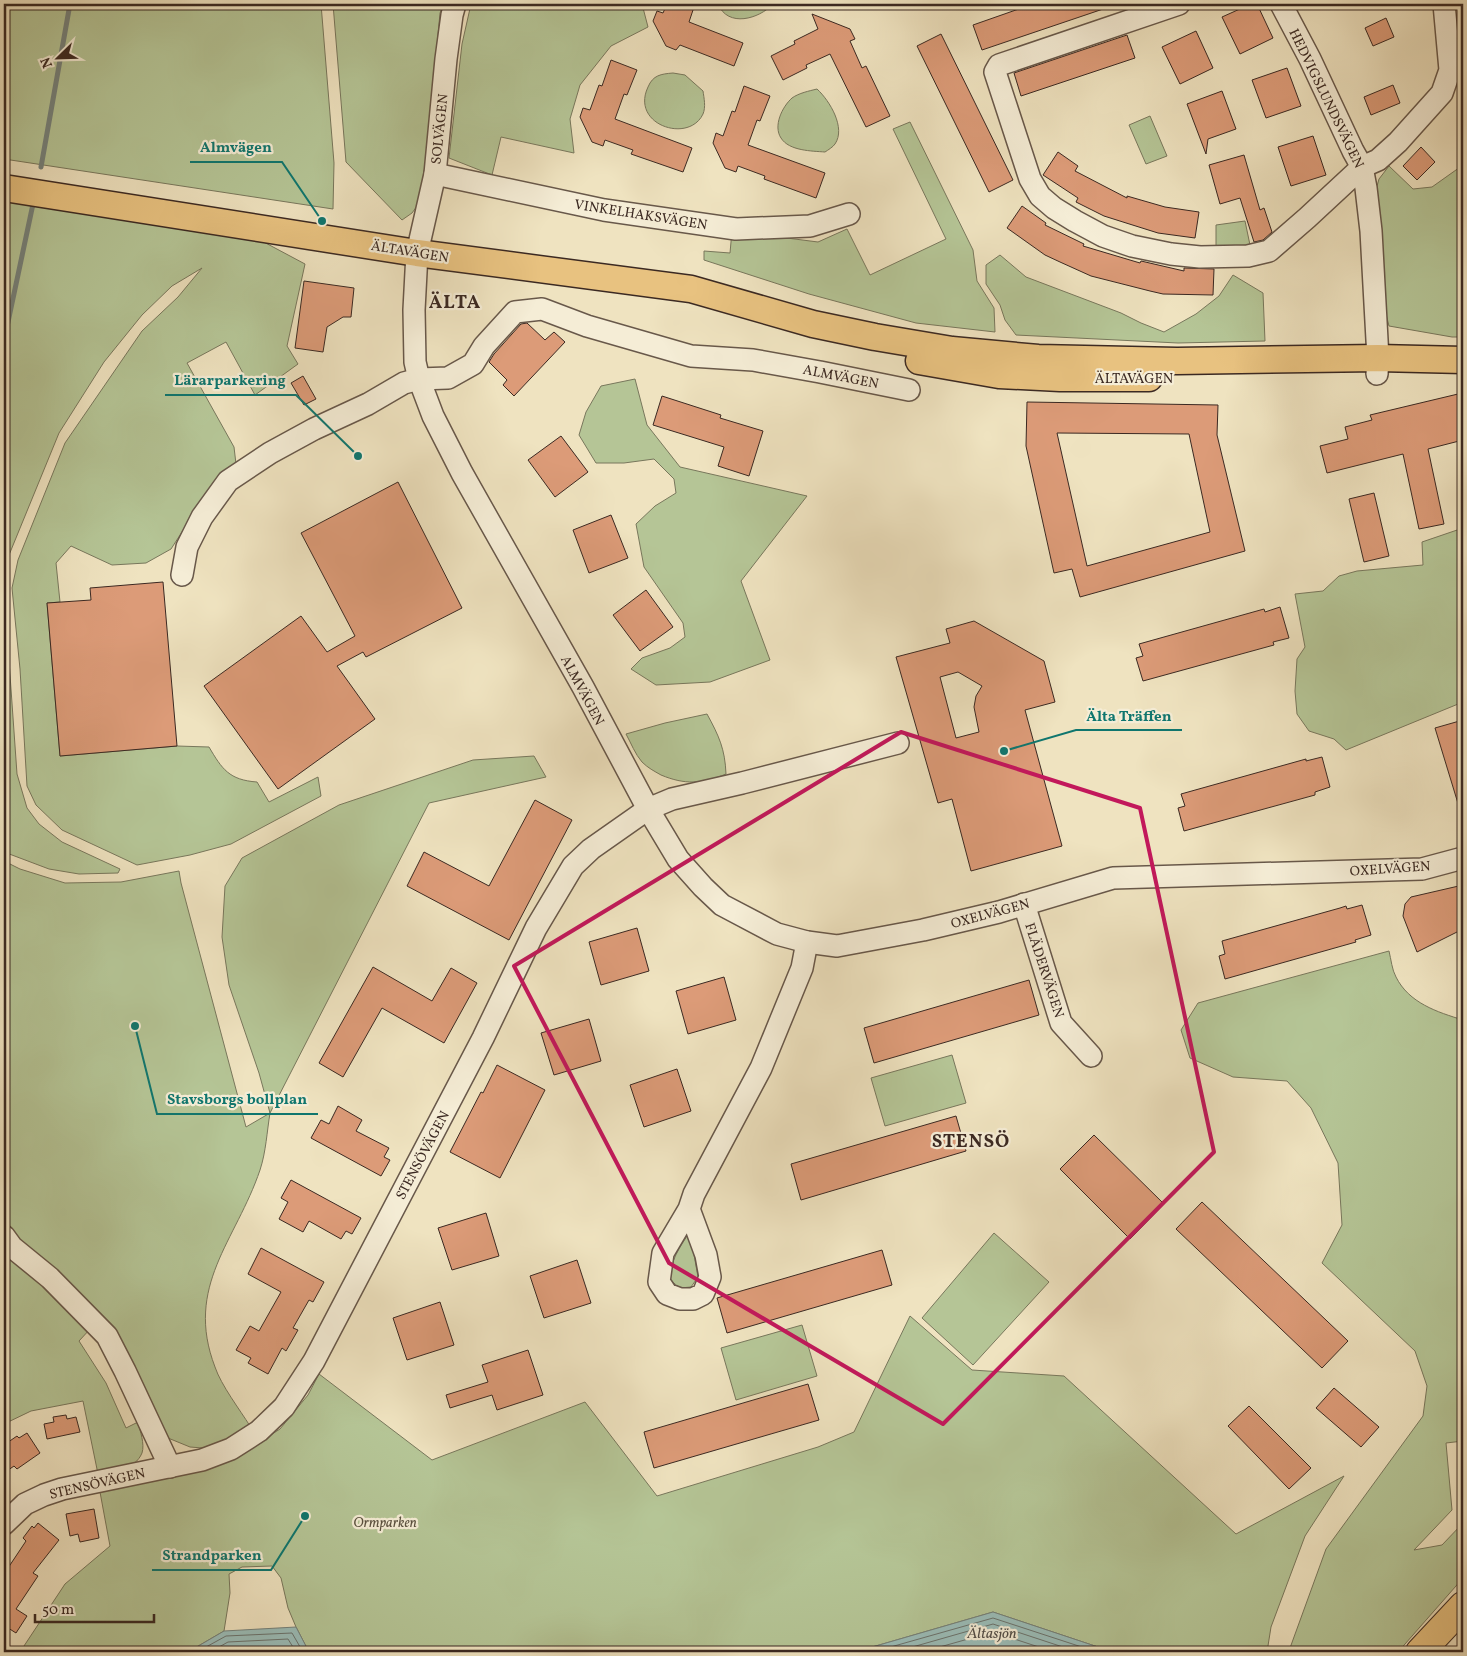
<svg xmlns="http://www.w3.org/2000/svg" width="1467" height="1656" font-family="Vollkorn,serif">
<rect width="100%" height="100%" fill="#efe3c0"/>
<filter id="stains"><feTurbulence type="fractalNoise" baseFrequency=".004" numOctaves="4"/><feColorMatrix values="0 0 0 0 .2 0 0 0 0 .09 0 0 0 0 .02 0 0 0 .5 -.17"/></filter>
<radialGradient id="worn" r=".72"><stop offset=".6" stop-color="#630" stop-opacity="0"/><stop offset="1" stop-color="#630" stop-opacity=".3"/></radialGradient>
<g fill="#b5c596" stroke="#78775c">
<path d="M4 4H321L334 163 333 209 4 159Z"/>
<path d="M333 4H444L440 13 423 198 412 213 402 220 346 162Z"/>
<path d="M471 4H642L648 27 611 46 580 85 570 119 574 153 501 137 492 175 449 158 462 44Z"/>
<path d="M718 4H773C759 19 728 28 718 4Z"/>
<path d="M673 73 685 75 703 91C704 98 706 107 703 114 689 144 630 125 648 87 653 75 661 74 673 73Z"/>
<path d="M817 89C830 101 846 128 835 144 833 147 828 150 825 152 812 151 789 151 781 138 773 126 782 107 792 98 799 93 809 91 817 89Z"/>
<path d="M1150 116 1167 156 1146 164 1129 125Z"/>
<path d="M910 122 973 250 977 281 994 308 995 332 916 323 809 294 704 260V251L730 253 732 231 818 242 847 229 870 275 946 239 893 129Z"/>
<path d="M1463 165V337H1452L1389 326 1383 302 1374 197 1379 179 1389 166 1413 189 1432 187Z"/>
<path d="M4 197 260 240 305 264 287 346 298 364 255 395 226 342 187 363 234 447 236 464 215 481 171 549 146 563 112 565 71 546 56 563 60 602 47 603 60 756 177 746 209 747C222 769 229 780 257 782L269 802 318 777 321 796 231 844 190 855 137 865 62 830 36 805 27 786 20 669 12 588 18 560 65 443 142 331 178 297 202 268 172 286 142 315 104 362 59 433 9 555 4 584Z"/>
<path d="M1245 221 1250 245 1216 247V225Z"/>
<path d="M1000 255 1026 277 1121 313 1141 323 1164 332 1196 314 1219 296 1233 275 1263 293 1265 341 1178 343 1016 335 1005 320 1000 305 986 284V265Z"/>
<path d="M635 379 647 425 680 467 807 496 741 581 770 660 710 682 656 685 631 669 642 658 670 648 685 637 683 623 644 567 636 524 655 506 676 493 674 479 654 459 624 463H596L579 435 586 412 601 386Z"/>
<path d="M1463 528V702L1346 750 1334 739 1309 731 1297 714 1295 691 1297 659 1305 647 1295 594 1323 591 1339 576 1357 571 1423 565 1422 542Z"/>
<path d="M4 590 17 774 27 808 39 824 62 842 120 869 118 873 79 874 49 869 4 852Z"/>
<path d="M707 714C719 736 725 749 726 774 702 784 685 785 661 775 654 771 648 768 642 762 635 754 631 743 626 734L665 723Z"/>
<path d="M534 756 546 777 429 803 270 1113C267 1131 266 1152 260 1170 236 1241 184 1286 215 1367 221 1385 240 1410 250 1426L215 1449 190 1447 168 1438 107 1320 91 1328 79 1341 106 1383 126 1428 138 1422C140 1431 145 1444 142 1453 135 1470 113 1472 98 1474L83 1401 31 1411 4 1424V861L20 869 65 883 121 882 179 871 181 883 246 1127 270 1113 259 1073 229 985 222 937 225 886 242 858 339 805 473 760Z"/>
<path d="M1389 951C1391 959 1392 970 1396 977 1409 1003 1437 1012 1463 1020V1441L1446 1443 1452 1510 1414 1550 1442 1545 1463 1523V1578L1398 1652H1291L1290 1648 1326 1549 1423 1416 1427 1386 1415 1351 1322 1263 1342 1225 1338 1163 1311 1108 1287 1081 1233 1077 1190 1058 1181 1030 1198 1003Z"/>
<path d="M952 1055 966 1103 885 1126 871 1078Z"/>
<path d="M690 1232 698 1277 691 1287 680 1288 670 1280C669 1263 680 1246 690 1232Z"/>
<path d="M994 1233 1049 1282 973 1365 922 1318Z"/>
<path d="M910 1316 972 1370 1064 1376 1236 1534 1344 1476 1305 1536 1271 1627 1267 1652H1113L993 1612 855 1652H309L296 1627 288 1608 281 1578 272 1566 242 1567 229 1574 230 1593 224 1631 188 1652H20L65 1584 110 1546 100 1492 242 1453 280 1429 308 1395 319 1374 432 1460 585 1402 657 1496 818 1447 854 1432Z"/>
<path d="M802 1325 817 1376 736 1400 721 1348Z"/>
</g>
<g fill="#9bbdb8" stroke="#75827c">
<path d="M993 1612 1113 1652H855Z"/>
<path d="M296 1627 309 1652H188L224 1631Z"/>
</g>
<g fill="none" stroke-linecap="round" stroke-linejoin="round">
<g stroke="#6b736d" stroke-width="1">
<path d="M197 1652 226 1636 292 1633 303 1652"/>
<path d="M210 1652 228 1642 288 1639 296 1652"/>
<path d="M225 1652 230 1649 283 1647 288 1652"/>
<path d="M873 1652 993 1618 1097 1652"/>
<path d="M895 1652 993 1624 1078 1652"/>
<path d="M922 1652 993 1632 1054 1652"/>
</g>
<g stroke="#75827c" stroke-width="5">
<path d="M41 167 70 4"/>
<path d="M4 341 33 204"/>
</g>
</g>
<g fill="#dc9b78" stroke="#3b2922" fill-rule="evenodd">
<path d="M667 4H695L689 22 743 43 734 66 680 45 676 50 666 46 653 21 657 11 663 13Z"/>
<path d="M1033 4H1111L1112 6 982 50 973 25Z"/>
<path d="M1251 4H1257L1273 38 1240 54 1222 17Z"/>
<path d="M812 14 850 29 855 39 850 41 862 68 866 66 890 116 866 127 830 54 806 65 807 68 783 80 771 56 795 44 794 41 818 29Z"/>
<path d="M1386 18 1394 37 1373 46 1365 28Z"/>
<path d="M1196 31 1213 68 1180 84 1162 47Z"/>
<path d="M941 34 1013 180 989 192 917 46Z"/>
<path d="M1127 35 1135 58 1021 96 1014 73Z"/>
<path d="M611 60 637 70 627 95 624 94 615 119 692 148 683 172 631 154 633 150 605 140 603 146 592 142 580 117 583 108 590 110 599 85 602 86Z"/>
<path d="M1287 68 1301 106 1266 118 1252 80Z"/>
<path d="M1393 85 1400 103 1371 115 1364 97Z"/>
<path d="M744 86 770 96 760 121 757 120 748 145 825 173 816 198 764 179 765 176 738 166 736 172 725 168 713 143 716 133 723 136 732 111 735 112Z"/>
<path d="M1222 91 1236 129 1208 139 1206 154 1187 104Z"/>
<path d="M1313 136 1326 175 1291 186 1278 147Z"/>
<path d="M1421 147 1435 162 1417 180 1403 166Z"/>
<path d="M1058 152 1078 166 1075 171 1127 198V196L1165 207 1199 212 1195 238 1158 233 1123 222 1104 216 1076 202 1078 198 1043 175Z"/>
<path d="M1244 155 1260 210 1264 208 1272 232 1263 240 1254 242 1240 198 1220 204 1209 165Z"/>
<path d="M1022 206 1046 223 1045 225 1084 244 1083 246 1140 263 1141 261 1184 271V268L1214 269 1213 295 1163 294 1150 291 1091 276 1060 262 1045 255 1007 228Z"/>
<path d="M304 281 354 288 351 317H343L327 327 323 352 295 348Z"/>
<path d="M527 323 545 340 554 332 565 342 514 396 503 385 507 380 489 362 494 354 521 324Z"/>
<path d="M303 376 316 399 304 405 291 383Z"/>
<path d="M1458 394V396L1463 395V440L1428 449 1444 524 1419 529 1403 454 1327 473 1320 446 1348 439 1345 427 1372 420 1370 415Z"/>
<path d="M662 396 721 415 720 418 763 431 749 476 718 466 724 447 653 425Z"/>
<path d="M1027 402 1218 405 1217 435 1245 551 1080 597 1072 569 1054 573 1026 446ZM1057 433 1189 434 1210 532 1087 566Z"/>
<path d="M561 436 588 472 555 497 528 460Z"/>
<path d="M398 482 462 608 366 657 363 652 337 666 375 719 278 789 204 686 301 616 327 652 355 636 301 533Z"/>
<path d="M1374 493 1389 556 1364 562 1349 499Z"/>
<path d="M611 515 628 558 589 573 573 530Z"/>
<path d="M163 582 177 746 60 756 47 603 91 600 90 588Z"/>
<path d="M646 590 673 627 640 651 613 615Z"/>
<path d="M1280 607 1289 638 1273 642 1274 645 1143 681 1136 658 1143 656 1139 644 1264 609 1265 612Z"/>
<path d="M974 621 1044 661 1055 702 1025 710 1062 846 971 871 952 799 938 803 896 657 950 643 946 629ZM958 672 982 686 976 696 974 707 979 732 956 738 940 677Z"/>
<path d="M1463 720V809L1460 810 1435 728Z"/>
<path d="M1322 757 1330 787 1315 792V795L1184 831 1178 808 1185 806 1181 794 1306 759V761Z"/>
<path d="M535 800 572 820 509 940 407 886 424 852 489 886Z"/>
<path d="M1463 885V929L1417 952 1403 916 1405 904 1411 897Z"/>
<path d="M1362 905 1371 935 1355 940 1356 942 1225 979 1219 956 1225 954 1222 941 1340 908 1346 906 1347 909Z"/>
<path d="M637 928 649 971 601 985 589 942Z"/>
<path d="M373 967 432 1001 451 968 477 983 444 1043 382 1008 343 1077 319 1063Z"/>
<path d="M724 977 736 1020 688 1034 676 991Z"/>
<path d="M1029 980 1039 1015 874 1063 864 1028Z"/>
<path d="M589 1019 601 1061 554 1075 541 1033Z"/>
<path d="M497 1065 545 1090 500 1178 450 1152 481 1092 483 1093Z"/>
<path d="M677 1069 691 1111 644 1127 630 1085Z"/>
<path d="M338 1106 362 1120 356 1131 389 1148 384 1157 390 1160 381 1176 311 1138 321 1120 329 1124Z"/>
<path d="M956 1116 966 1151 801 1200 791 1164Z"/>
<path d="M1094 1135 1164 1204 1130 1239 1060 1169Z"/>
<path d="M291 1180 361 1218 352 1234 346 1231 341 1239 309 1221 303 1232 279 1219 288 1202 281 1198Z"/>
<path d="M1202 1202 1348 1341 1322 1368 1176 1229Z"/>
<path d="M486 1213 499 1256 452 1270 438 1228Z"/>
<path d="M261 1248 324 1282 313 1302 309 1300 293 1328 298 1330 286 1351 282 1348 268 1374 248 1363 251 1358 236 1350 250 1326 259 1331 281 1292 248 1274Z"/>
<path d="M882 1250 892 1285 727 1333 717 1298Z"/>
<path d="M577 1260 591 1303 544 1318 530 1276Z"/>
<path d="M440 1302 454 1345 407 1360 393 1318Z"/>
<path d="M528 1350 543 1395 497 1410 492 1395 450 1408 446 1395 488 1382 482 1365Z"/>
<path d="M808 1384 819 1420 654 1468 644 1432Z"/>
<path d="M1334 1388 1379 1427 1361 1447 1316 1408Z"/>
<path d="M1249 1406 1311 1468 1289 1489 1228 1426Z"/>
<path d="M66 1415 67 1419 76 1417 80 1432 47 1439 44 1424 54 1422 53 1417Z"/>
<path d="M27 1433 40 1453 17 1469 14 1466 4 1473V1445L17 1436 19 1438Z"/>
<path d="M94 1509 99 1538 80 1542 78 1534 70 1536 66 1514Z"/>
<path d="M38 1523 59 1540 33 1573 38 1576 16 1609 27 1616 16 1633 5 1626 4 1628V1574L26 1541 23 1538 32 1526 34 1528Z"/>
</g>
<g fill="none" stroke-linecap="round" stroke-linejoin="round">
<g stroke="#68584a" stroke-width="24">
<g id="minor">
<path d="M455 4 452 15 446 59 435 174 417 253 414 310 415 362 419 379 433 416 462 473 583 687 648 809 678 859 703 887 722 905 777 934 807 942 837 946 923 930 999 912 1113 878 1422 869 1463 858"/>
<path d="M1179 4 999 65 995 72 1030 179 1040 196 1054 208 1075 221 1103 236 1132 246 1171 254 1200 257 1248 256 1269 251 1307 218 1362 167 1378 160 1398 142 1442 93 1450 70 1444 4"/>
<path d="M1281 4 1310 59 1353 151 1362 167 1366 188 1371 231 1378 358 1377 374"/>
<path d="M435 174 604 210 736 229 810 226 849 214"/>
<path d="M182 575 187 547 202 517 228 481 270 453 314 429 368 404 404 383 419 379 448 378 473 364 484 346 515 312 542 309 587 326 691 356 753 360 820 372 909 390"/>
<path d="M1024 904 1061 1023 1091 1056"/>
<path d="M689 1209 706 1255 710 1277 703 1294 693 1299H680L667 1294 659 1282 663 1253 689 1209 694 1194 761 1068 802 968 807 942"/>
<path d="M4 1236 12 1247 50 1278 107 1336 125 1371 170 1467"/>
<path d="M4 1524 25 1504 44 1495 62 1489 202 1460 231 1449 259 1431 284 1407 314 1361 483 1038 536 928 573 866 591 849 648 809 672 799 742 783 898 743"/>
</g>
</g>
<g stroke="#3b2922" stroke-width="29">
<g id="major">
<path d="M4 188 417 253 691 289 813 324 875 337 952 350 1038 358 1177 361 1378 358 1463 360"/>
<path d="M919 361 999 375 1060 378H1149"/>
</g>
</g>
<g stroke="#3b2922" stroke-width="30">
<path id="highway" d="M1420 1652 1463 1606"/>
</g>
<use href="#minor" stroke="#f5edd6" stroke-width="21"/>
<use href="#major" stroke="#e8c280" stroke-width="26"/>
<use href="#highway" stroke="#e8c280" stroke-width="28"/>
</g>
<path fill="none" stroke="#c2185b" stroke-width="4" stroke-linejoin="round" d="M901 732 1140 808 1214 1152 943 1424 669 1263 514 966Z"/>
<g text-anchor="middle" stroke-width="4.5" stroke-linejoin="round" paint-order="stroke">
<g font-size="14" fill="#3b2922" stroke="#f5edd6">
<text transform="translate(1327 98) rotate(64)" y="5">HEDVIGSLUNDSVÄGEN</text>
<text transform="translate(439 129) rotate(-84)" y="5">SOLVÄGEN</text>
<text transform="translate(641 214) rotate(9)" y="5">VINKELHAKSVÄGEN</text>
<text transform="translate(410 251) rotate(9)" y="5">ÄLTAVÄGEN</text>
<text transform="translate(841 376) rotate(11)" y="5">ALMVÄGEN</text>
<text x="1134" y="383">ÄLTAVÄGEN</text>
<text transform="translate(583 690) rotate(62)" y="5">ALMVÄGEN</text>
<text transform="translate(1390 868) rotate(-4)" y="5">OXELVÄGEN</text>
<text transform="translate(990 913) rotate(-15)" y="5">OXELVÄGEN</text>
<text transform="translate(1045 970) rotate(72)" y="5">FLÄDERVÄGEN</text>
<text transform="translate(422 1155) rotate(-62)" y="5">STENSÖVÄGEN</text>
<text transform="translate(97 1483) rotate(-13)" y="5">STENSÖVÄGEN</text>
</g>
<g font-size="14" font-style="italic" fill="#5a503f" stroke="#f5edd6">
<text x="385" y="1527">Ormparken</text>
</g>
<g font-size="15" font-style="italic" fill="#534e48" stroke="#f5edd6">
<text x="992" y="1638">Ältasjön</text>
</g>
<g font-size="19" font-weight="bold" letter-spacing="1" fill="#3b2922" stroke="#f5edd6">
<text x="455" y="308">ÄLTA</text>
<text x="971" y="1147">STENSÖ</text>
</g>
</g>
<path fill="none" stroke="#0f766e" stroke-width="2" d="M322 221L282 162H190M358 456L296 395H165M1004 751L1076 730H1182M135 1026L157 1114H318M305 1516L271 1570H152"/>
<g fill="#0f766e" stroke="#f5edd6" stroke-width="2">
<circle cx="322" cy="221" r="5"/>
<circle cx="358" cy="456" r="5"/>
<circle cx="1004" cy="751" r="5"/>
<circle cx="135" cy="1026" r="5"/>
<circle cx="305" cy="1516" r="5"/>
</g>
<g font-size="15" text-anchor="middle" font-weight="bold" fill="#0f766e" stroke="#f5edd6" stroke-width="4.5" stroke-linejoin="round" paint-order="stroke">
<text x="236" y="152">Almvägen</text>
<text x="230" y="385">Lärarparkering</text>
<text x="1129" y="721">Älta Träffen</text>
<text x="237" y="1104">Stavsborgs bollplan</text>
<text x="212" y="1560">Strandparken</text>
</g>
<rect width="1467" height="1656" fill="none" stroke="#efe3c0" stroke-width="20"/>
<rect x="5" y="5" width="1457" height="1646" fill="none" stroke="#3b2922" stroke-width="2.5"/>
<rect x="10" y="10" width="1447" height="1636" fill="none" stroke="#3b2922"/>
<g transform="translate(58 58) rotate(247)" stroke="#f5edd6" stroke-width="4" paint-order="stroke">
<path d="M0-4L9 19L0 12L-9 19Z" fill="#3b2922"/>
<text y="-8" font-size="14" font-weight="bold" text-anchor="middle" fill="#3b2922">N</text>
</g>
<path d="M35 1614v8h119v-8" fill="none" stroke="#3b2922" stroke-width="2.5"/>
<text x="42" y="1614" font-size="15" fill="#3b2922" stroke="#f5edd6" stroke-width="4" paint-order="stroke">50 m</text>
<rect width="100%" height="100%" filter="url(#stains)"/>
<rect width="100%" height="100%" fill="url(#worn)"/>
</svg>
